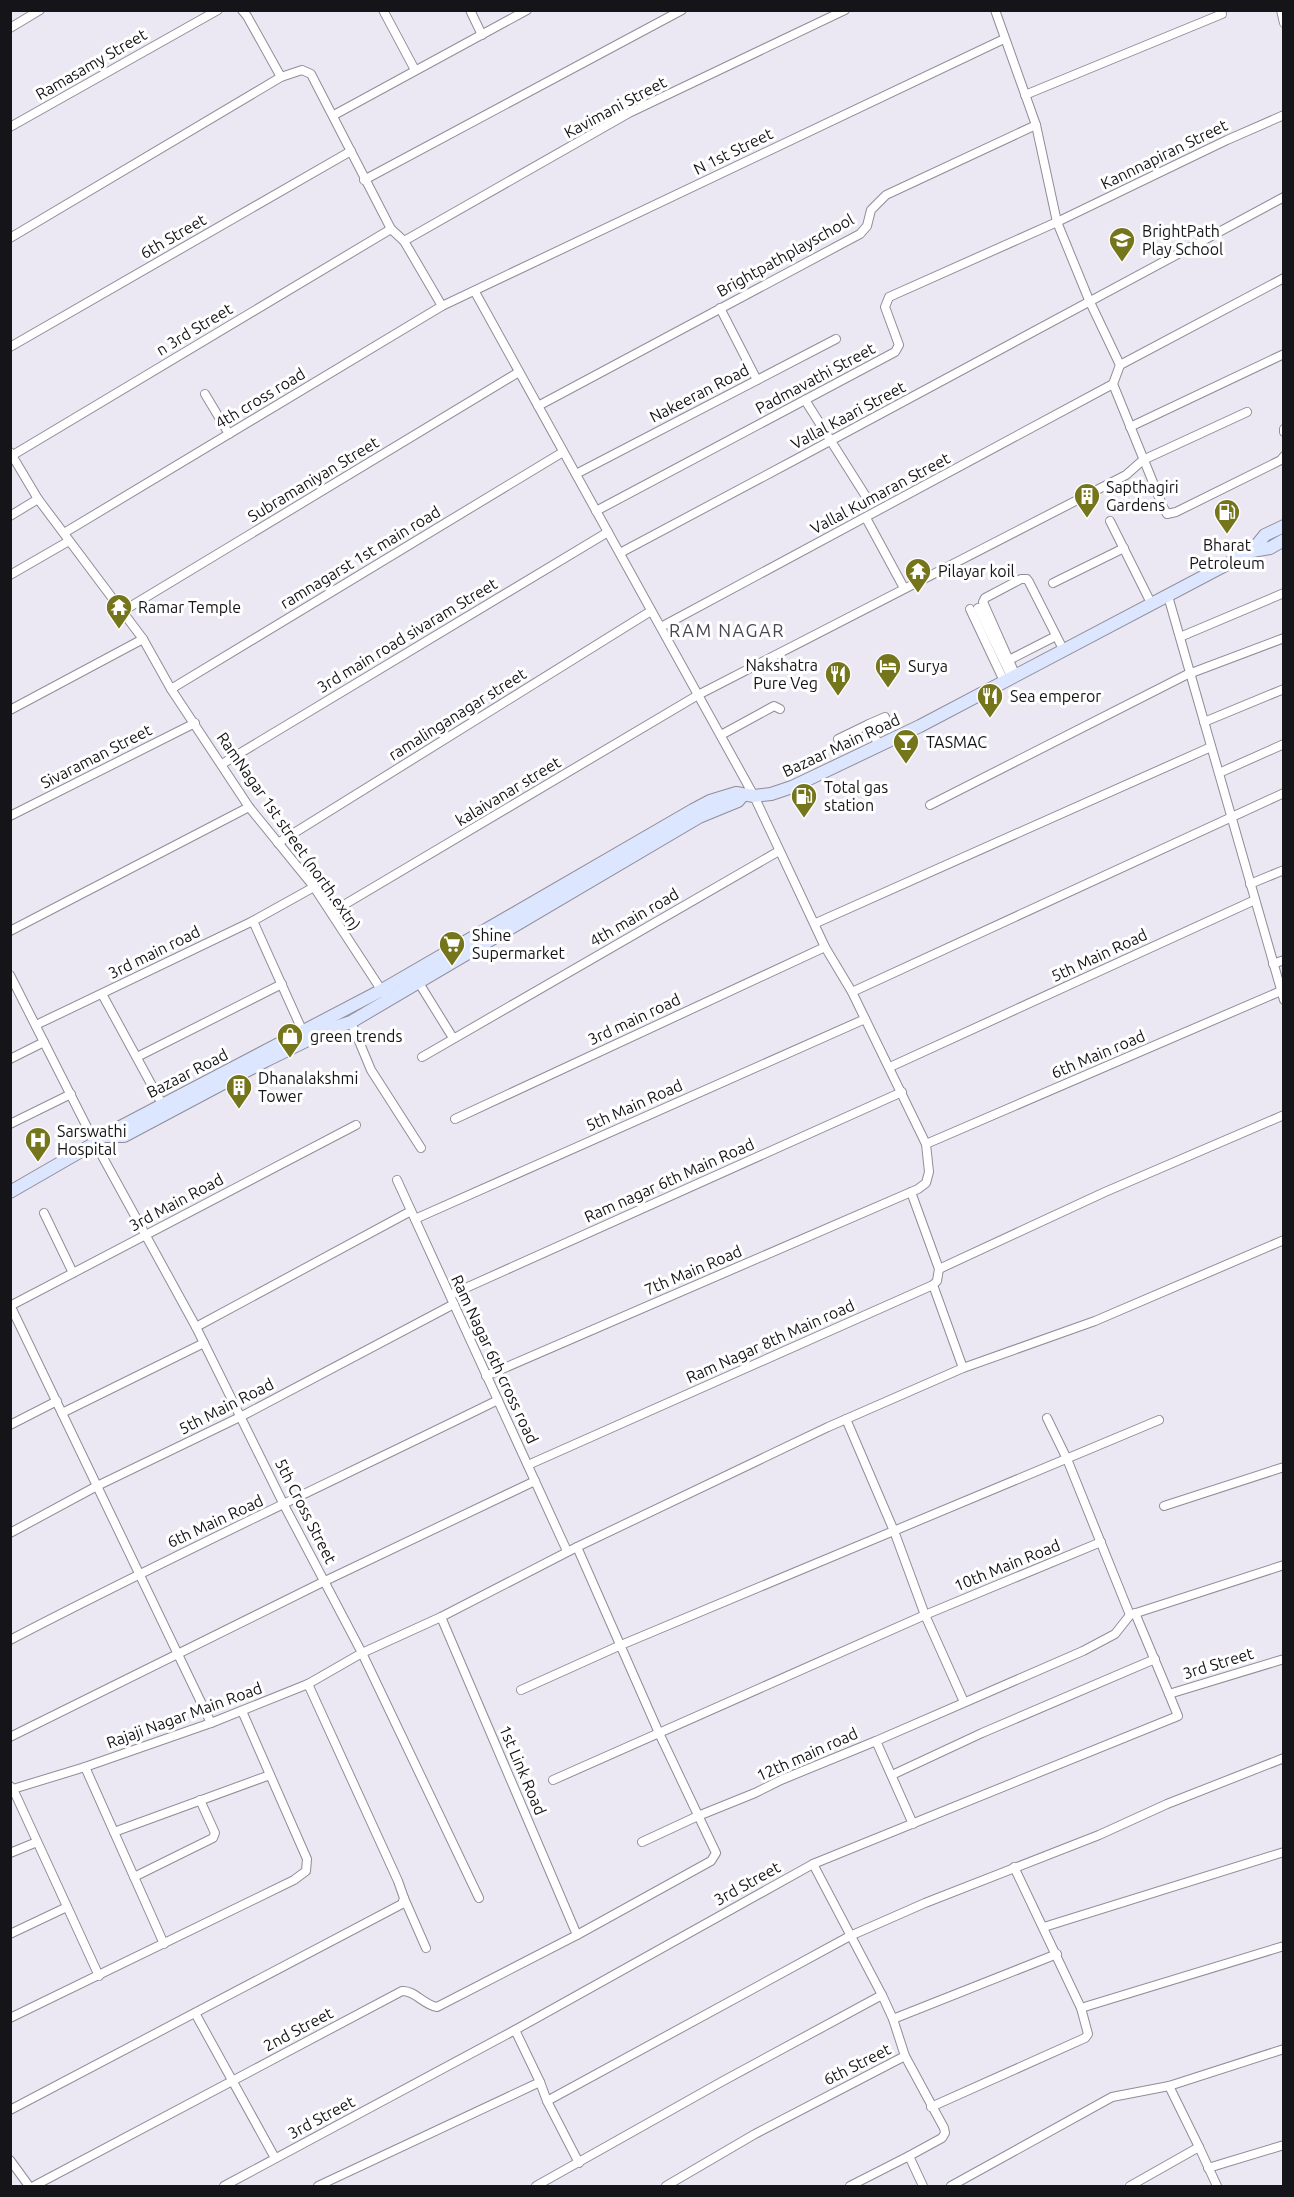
<svg xmlns="http://www.w3.org/2000/svg" width="1294" height="2197" font-family="Ubuntu,sans-serif">
<rect width="100%" height="100%" fill="#ebe8f4"/>
<g fill="none" stroke-linecap="round" stroke-linejoin="round">
<g stroke="#908d98" stroke-width="10">
<g id="street">
<path d="M242 10 247 16 281 77"/>
<path d="M383 10 415 70"/>
<path d="M470 10 482 35"/>
<path d="M995 10 1036 125 1057 222 1089 300 1120 365 1113 384 1163 507 1167 514 1176 512 1281 460 1284 456"/>
<path d="M1281 10 1284 23"/>
<path d="M10 28 40 10"/>
<path d="M1025 95 1222 14"/>
<path d="M334 115 527 10"/>
<path d="M10 127 218 10"/>
<path d="M364 180 682 10"/>
<path d="M10 238 281 77 302 70 311 74 391 229 404 241 442 306"/>
<path d="M404 241 629 113 845 10"/>
<path d="M475 292 754 796 825 947 852 992 926 1144 929 1172 926 1183 918 1189 486 1376"/>
<path d="M720 308 757 380"/>
<path d="M10 347 351 151"/>
<path d="M1120 365 1284 278"/>
<path d="M205 394 229 434"/>
<path d="M805 400 865 495"/>
<path d="M538 406 860 234 867 226 871 210 886 195 1036 125"/>
<path d="M1130 427 1284 354"/>
<path d="M1284 429V432"/>
<path d="M10 452 38 499 143 639 171 689 249 807 314 887 384 994"/>
<path d="M13 455 391 229"/>
<path d="M576 474 836 339"/>
<path d="M596 511 895 352 899 345 885 307 889 297 1057 222 1227 140 1284 115"/>
<path d="M10 516 38 499"/>
<path d="M866 518 904 588"/>
<path d="M1110 521 1152 605"/>
<path d="M64 533 442 306 1004 39"/>
<path d="M620 553C842 436 1061 315 1284 197"/>
<path d="M10 575 69 541"/>
<path d="M1053 583 1124 548"/>
<path d="M1168 596 1284 1000"/>
<path d="M978 608 1009 672"/>
<path d="M970 609 1004 681"/>
<path d="M123 611 519 372"/>
<path d="M661 627 1113 384"/>
<path d="M1180 637 1284 593"/>
<path d="M1009 660 1056 636"/>
<path d="M1016 676 983 602 985 598 1021 579H1027L1029 582 1064 651"/>
<path d="M171 689 563 452"/>
<path d="M10 710 143 639"/>
<path d="M1204 722 1284 689"/>
<path d="M721 735 774 706 780 709"/>
<path d="M838 739 869 724"/>
<path d="M879 746 869 724 885 717"/>
<path d="M222 764 608 532"/>
<path d="M1219 773 1284 744"/>
<path d="M930 805 1186 675 1284 638"/>
<path d="M10 816 195 723"/>
<path d="M278 843 651 611"/>
<path d="M1250 884 1284 870"/>
<path d="M332 912 698 695 1126 475 1143 460 1247 412"/>
<path d="M253 921 303 1032"/>
<path d="M816 923 1211 747"/>
<path d="M10 931 249 807"/>
<path d="M1273 964 1284 960"/>
<path d="M10 975 95 1143 196 1327 284 1505 362 1653 479 1898"/>
<path d="M419 983 453 1038"/>
<path d="M852 992 1284 793"/>
<path d="M102 994 162 1104"/>
<path d="M351 1022 371 1070 421 1148"/>
<path d="M36 1025 253 921 314 887"/>
<path d="M137 1057 282 984"/>
<path d="M422 1057 779 851"/>
<path d="M10 1059 44 1042"/>
<path d="M890 1067 1255 900"/>
<path d="M455 1119 825 947"/>
<path d="M10 1124 71 1094"/>
<path d="M926 1144 1281 991"/>
<path d="M397 1180 567 1551"/>
<path d="M44 1213 73 1273"/>
<path d="M415 1219 865 1019"/>
<path d="M939 1269 1105 1192 1284 1115"/>
<path d="M933 1285 963 1368 1095 1321 1284 1240"/>
<path d="M450 1295 902 1092"/>
<path d="M10 1305 211 1723"/>
<path d="M10 1306 356 1125"/>
<path d="M196 1327 411 1211"/>
<path d="M62 1413 204 1343"/>
<path d="M1047 1418 1067 1459 1130 1615"/>
<path d="M846 1419 894 1531 925 1615 964 1702"/>
<path d="M10 1425 57 1401"/>
<path d="M528 1465 933 1285 937 1281 939 1269 911 1192"/>
<path d="M1164 1506 1284 1467"/>
<path d="M10 1533 97 1486 242 1416 454 1304"/>
<path d="M577 1547 828 1427 963 1368"/>
<path d="M1135 1613 1169 1694"/>
<path d="M441 1617 577 1935"/>
<path d="M10 1640C171 1556 335 1480 498 1400"/>
<path d="M521 1690 621 1645 1159 1420"/>
<path d="M10 1737 325 1581 535 1481"/>
<path d="M876 1741 1083 1651 1115 1634 1130 1615 1284 1565"/>
<path d="M85 1767 164 1944"/>
<path d="M892 1775 982 1733 1155 1659"/>
<path d="M553 1780 925 1615 1101 1542"/>
<path d="M10 1786 13 1789 85 1767 211 1723 308 1684 362 1653 441 1617 577 1547 659 1733 716 1853 711 1861 577 1935 437 2007C423 2005 415 1990 402 1991L34 2186"/>
<path d="M13 1789 99 1976"/>
<path d="M114 1832 270 1775"/>
<path d="M642 1842 698 1816 755 1793 781 1780 876 1741 913 1824"/>
<path d="M10 1853 37 1842"/>
<path d="M813 1864 882 1995"/>
<path d="M134 1877 213 1838 215 1833 200 1800"/>
<path d="M404 1898 426 1948"/>
<path d="M1044 1927 1284 1852"/>
<path d="M10 1934 67 1907"/>
<path d="M1081 2008 1284 1946"/>
<path d="M195 2013 275 2158"/>
<path d="M10 2018 294 1880 306 1871 307 1859 242 1711"/>
<path d="M515 2030 540 2082 547 2101 579 2163"/>
<path d="M905 2056 944 2128 945 2133 942 2138 909 2156 923 2186"/>
<path d="M1169 2086 1199 2147"/>
<path d="M547 2101 850 1936 925 1903 1099 1835 1167 1804 1284 1758"/>
<path d="M931 2107 1085 2038 1088 2034 1081 2008 1014 1867"/>
<path d="M10 2110 402 1904 404 1898 398 1881 308 1684"/>
<path d="M10 2160 29 2186"/>
<path d="M1208 2168 1284 2145"/>
<path d="M224 2186 515 2030 813 1864 1178 1716 1169 1694 1284 1659"/>
<path d="M318 2186 540 2082"/>
<path d="M536 2186 723 2081 882 1995 893 2019"/>
<path d="M666 2186 755 2134 905 2056 893 2019 1057 1954"/>
<path d="M850 2186 909 2156"/>
<path d="M951 2186 1112 2097 1169 2086 1284 2049"/>
<path d="M1130 2186 1199 2147 1217 2186"/>
</g>
</g>
<g stroke="#908d98" stroke-width="14">
<g id="secondary">
<path d="M1252 551 1265 535 1284 526"/>
<path d="M105 1136H124L265 1061 330 1029 351 1022 699 817 738 801 743 795"/>
<path d="M10 1192 95 1143 103 1136 382 990 693 810 710 801 736 793 754 796 771 794 792 787 920 726 1252 551 1270 548 1284 540"/>
</g>
</g>
<use href="#street" stroke="#fff" stroke-width="8"/>
<use href="#secondary" stroke="#dce7ff" stroke-width="12"/>
</g>
<defs>
<g id="school-pin" transform="scale(1.35)"><path d="M0 17L-7.5 6A9.5 9.5 0 1 1 7.5 6Z" fill="#75751b" stroke="#fff"/><path d="M0-5L7-2L0 1L-7-2ZM-4 1L0 2.5L4 1V4Q0 6-4 4Z" fill="#fff"/></g>
<g id="building-pin" transform="scale(1.35)"><path d="M0 17L-7.5 6A9.5 9.5 0 1 1 7.5 6Z" fill="#75751b" stroke="#fff"/><path d="M-4-6H4V6H1V3H-1V6H-4ZM-2.5-4.3h1.7v1.8h-1.7ZM.8-4.3h1.7v1.8H.8ZM-2.5-1h1.7V.8h-1.7ZM.8-1h1.7V.8H.8Z" fill="#fff"/></g>
<g id="fuel-pin" transform="scale(1.35)"><path d="M0 17L-7.5 6A9.5 9.5 0 1 1 7.5 6Z" fill="#75751b" stroke="#fff"/><path d="M-5.5-6h7V0h2V4h1.3V-2.5L3-4.5l.8-.8L6-3V5H2.5V1h-1V6h-7ZM-4.2-4.7v3.2H.2V-4.7Z" fill="#fff"/></g>
<g id="temple-pin" transform="scale(1.35)"><path d="M0 17L-7.5 6A9.5 9.5 0 1 1 7.5 6Z" fill="#75751b" stroke="#fff"/><path d="M0-6L5-2H3V0L6.5 2.5H4V6H1.5V3h-3V6H-4V2.5H-6.5L-3 0V-2H-5Z" fill="#fff"/></g>
<g id="hotel-pin" transform="scale(1.35)"><path d="M0 17L-7.5 6A9.5 9.5 0 1 1 7.5 6Z" fill="#75751b" stroke="#fff"/><path d="M-6-4.5h1.5V1H6V5H4.5V3h-9V5H-6ZM-4 0a1.8 1.8 0 1 1 3.6 0ZM.5 0V-2.5h3Q6-2.5 6 0Z" fill="#fff"/></g>
<g id="restaurant-pin" transform="scale(1.35)"><path d="M0 17L-7.5 6A9.5 9.5 0 1 1 7.5 6Z" fill="#75751b" stroke="#fff"/><path d="M-5-6h1v4h1v-4h1v4h1v-4h1v5L-1.5 .5V6h-2V.5L-5-1ZM5-6V6H3V1.5H1.5Q1.5-4 5-6Z" fill="#fff"/></g>
<g id="bar-pin" transform="scale(1.35)"><path d="M0 17L-7.5 6A9.5 9.5 0 1 1 7.5 6Z" fill="#75751b" stroke="#fff"/><path d="M-6-5H6L.8 .8V4.5H3.5V6h-7V4.5H-.8V.8Z" fill="#fff"/></g>
<g id="supermarket-pin" transform="scale(1.35)"><path d="M0 17L-7.5 6A9.5 9.5 0 1 1 7.5 6Z" fill="#75751b" stroke="#fff"/><path d="M-6-5.5h2.5l.6 2H6L4.5 2H-2.5L-4.4-4H-6ZM-1.5 3.2a1.3 1.3 0 1 0 .1 0ZM3 3.2a1.3 1.3 0 1 0 .1 0Z" fill="#fff"/></g>
<g id="shop-pin" transform="scale(1.35)"><path d="M0 17L-7.5 6A9.5 9.5 0 1 1 7.5 6Z" fill="#75751b" stroke="#fff"/><path d="M-5-2.5h2.3a2.7 3.5 0 0 1 5.4 0H5L5.5 6h-11ZM-1.5-2.5h3a1.5 2.3 0 0 0-3 0Z" fill="#fff"/></g>
<g id="hospital-pin" transform="scale(1.35)"><path d="M0 17L-7.5 6A9.5 9.5 0 1 1 7.5 6Z" fill="#75751b" stroke="#fff"/><path d="M-5-5h3v3.5h4V-5h3V5h-3V1.5h-4V5h-3Z" fill="#fff"/></g>
</defs>
<g fill-rule="evenodd">
<use href="#school-pin" x="1122" y="240"/>
<use href="#building-pin" x="1087" y="496"/>
<use href="#fuel-pin" x="1227" y="512"/>
<use href="#temple-pin" x="918" y="571"/>
<use href="#temple-pin" x="119" y="607"/>
<use href="#hotel-pin" x="888" y="666"/>
<use href="#restaurant-pin" x="838" y="674"/>
<use href="#restaurant-pin" x="990" y="696"/>
<use href="#bar-pin" x="906" y="742"/>
<use href="#fuel-pin" x="804" y="796"/>
<use href="#supermarket-pin" x="452" y="944"/>
<use href="#shop-pin" x="290" y="1036"/>
<use href="#building-pin" x="239" y="1087"/>
<use href="#hospital-pin" x="38" y="1140"/>
</g>
<g text-anchor="middle" stroke-width="6" stroke-linejoin="round" paint-order="stroke">
<g font-size="16" fill="#151418" stroke="#fff">
<text transform="translate(91 64) rotate(-30)" y="6">Ramasamy Street</text>
<text transform="translate(615 107) rotate(-28)" y="6">Kavimani Street</text>
<text transform="translate(733 151) rotate(-26)" y="6">N 1st Street</text>
<text transform="translate(1164 154) rotate(-26)" y="6">Kannnapiran Street</text>
<text transform="translate(173 236) rotate(-30)" y="6">6th Street</text>
<text transform="translate(785 255) rotate(-29)" y="6">Brightpathplayschool</text>
<text transform="translate(194 329) rotate(-31)" y="6">n 3rd Street</text>
<text transform="translate(815 378) rotate(-28)" y="6">Padmavathi Street</text>
<text transform="translate(699 393) rotate(-27)" y="6">Nakeeran Road</text>
<text transform="translate(260 398) rotate(-31)" y="6">4th cross road</text>
<text transform="translate(848 415) rotate(-28)" y="6">Vallal Kaari Street</text>
<text transform="translate(313 479) rotate(-31)" y="6">Subramaniyan Street</text>
<text transform="translate(880 493) rotate(-28)" y="6">Vallal Kumaran Street</text>
<text transform="translate(360 557) rotate(-31)" y="6">ramnagarst 1st main road</text>
<text transform="translate(407 635) rotate(-31)" y="6">3rd main road sivaram Street</text>
<text transform="translate(457 714) rotate(-32)" y="6">ramalinganagar street</text>
<text transform="translate(841 745) rotate(-25)" y="6">Bazaar Main Road</text>
<text transform="translate(96 756) rotate(-27)" y="6">Sivaraman Street</text>
<text transform="translate(508 791) rotate(-31)" y="6">kalaivanar street</text>
<text transform="translate(289 831) rotate(55)" y="6">RamNagar 1st street (north.extn)</text>
<text transform="translate(634 917) rotate(-30)" y="6">4th main road</text>
<text transform="translate(154 952) rotate(-26)" y="6">3rd main road</text>
<text transform="translate(1099 955) rotate(-25)" y="6">5th Main Road</text>
<text transform="translate(634 1019) rotate(-25)" y="6">3rd main road</text>
<text transform="translate(1098 1054) rotate(-23)" y="6">6th Main road</text>
<text transform="translate(187 1073) rotate(-27)" y="6">Bazaar Road</text>
<text transform="translate(634 1105) rotate(-24)" y="6">5th Main Road</text>
<text transform="translate(669 1180) rotate(-24)" y="6">Ram nagar 6th Main Road</text>
<text transform="translate(176 1202) rotate(-28)" y="6">3rd Main Road</text>
<text transform="translate(693 1270) rotate(-23)" y="6">7th Main Road</text>
<text transform="translate(770 1341) rotate(-24)" y="6">Ram Nagar 8th Main road</text>
<text transform="translate(495 1359) rotate(65)" y="6">Ram Nagar 6th cross road</text>
<text transform="translate(226 1406) rotate(-27)" y="6">5th Main Road</text>
<text transform="translate(306 1511) rotate(63)" y="6">5th Cross Street</text>
<text transform="translate(215 1521) rotate(-25)" y="6">6th Main Road</text>
<text transform="translate(1007 1565) rotate(-22)" y="6">10th Main Road</text>
<text transform="translate(1218 1663) rotate(-17)" y="6">3rd Street</text>
<text transform="translate(184 1715) rotate(-20)" y="6">Rajaji Nagar Main Road</text>
<text transform="translate(807 1754) rotate(-24)" y="6">12th main road</text>
<text transform="translate(523 1770) rotate(67)" y="6">1st Link Road</text>
<text transform="translate(747 1883) rotate(-29)" y="6">3rd Street</text>
<text transform="translate(298 2029) rotate(-28)" y="6">2nd Street</text>
<text transform="translate(857 2064) rotate(-27)" y="6">6th Street</text>
<text transform="translate(321 2117) rotate(-28)" y="6">3rd Street</text>
</g>
<g font-size="16" fill="#151418" stroke="#fff" text-anchor="start">
<text x="1142" y="237">BrightPath<tspan x="1142" dy="18">Play School</tspan></text>
<text x="1106" y="493">Sapthagiri<tspan x="1106" dy="18">Gardens</tspan></text>
<text x="1227" y="551" text-anchor="middle">Bharat<tspan x="1227" dy="18">Petroleum</tspan></text>
<text x="938" y="577">Pilayar koil</text>
<text x="138" y="613">Ramar Temple</text>
<text x="818" y="671" text-anchor="end">Nakshatra<tspan x="818" dy="18">Pure Veg</tspan></text>
<text x="908" y="672">Surya</text>
<text x="1010" y="702">Sea emperor</text>
<text x="926" y="748">TASMAC</text>
<text x="824" y="793">Total gas<tspan x="824" dy="18">station</tspan></text>
<text x="472" y="941">Shine<tspan x="472" dy="18">Supermarket</tspan></text>
<text x="310" y="1042">green trends</text>
<text x="258" y="1084">Dhanalakshmi<tspan x="258" dy="18">Tower</tspan></text>
<text x="57" y="1137">Sarswathi<tspan x="57" dy="18">Hospital</tspan></text>
</g>
<g font-size="18" letter-spacing="1.5" fill="#4a4751" stroke="#fff">
<text x="727" y="637">RAM NAGAR</text>
</g>
</g>
<rect width="1294" height="2197" fill="none" stroke="#151418" stroke-width="24"/>
</svg>
